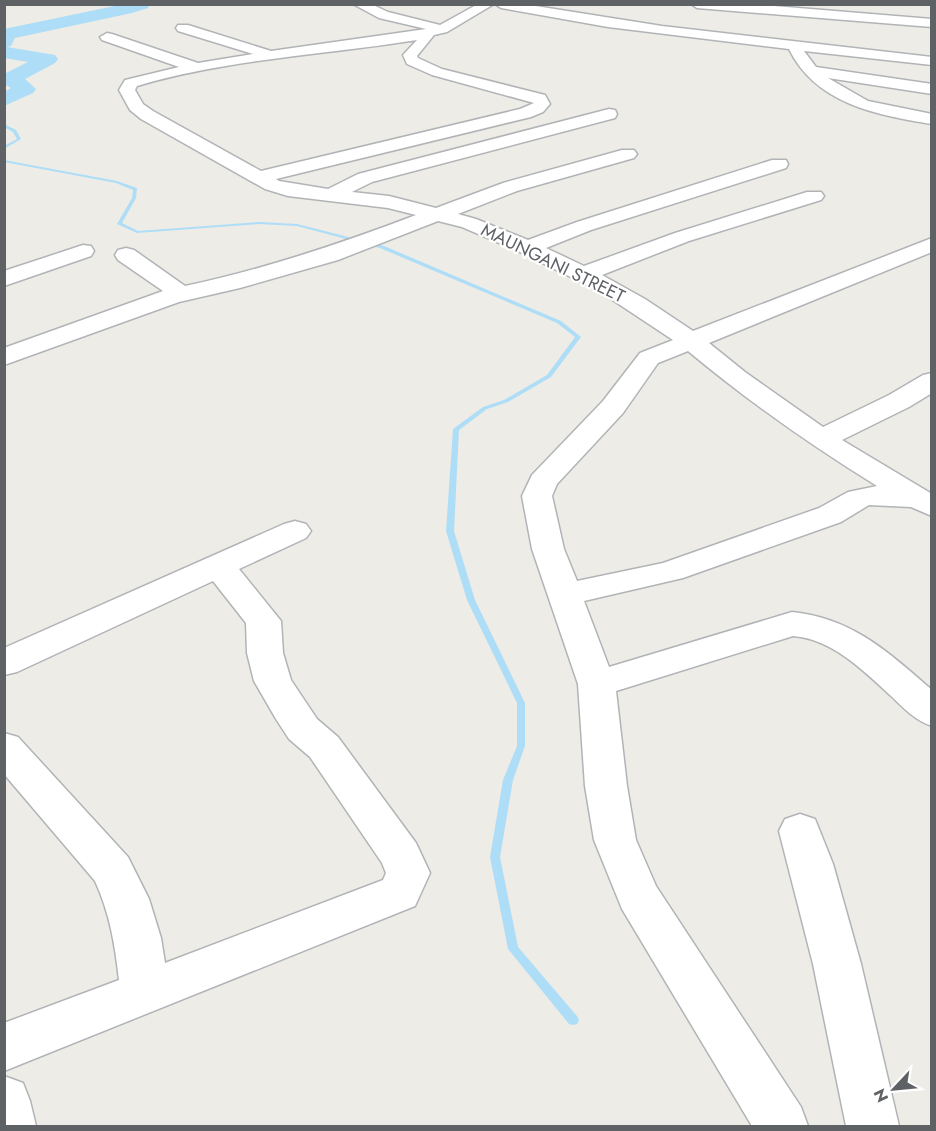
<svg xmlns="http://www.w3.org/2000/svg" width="936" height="1131" font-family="Jost,sans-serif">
<rect width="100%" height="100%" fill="#eeece6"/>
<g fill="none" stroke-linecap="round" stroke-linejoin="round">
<g fill="#aeddf7" fill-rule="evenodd">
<path d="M4 124 16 130 21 139 4 149V146L17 139 13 132 4 127Z"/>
<path d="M4 160 117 181 137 188 136 198 122 223 138 231 259 222 297 224 384 246 561 321 581 337 551 377 508 402 487 409 459 430 454 531 475 600 525 703V746L513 780 500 857 518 947 577 1016 579 1020 577 1024 573 1025 569 1024 508 949 490 857 503 780 517 746V703L467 600 446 531 453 429 483 407 504 400 547 375 575 337 557 323 380 248 297 226 259 224 137 233 117 224 132 198 133 190 116 183 4 162Z"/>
</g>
<path fill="#aeddf7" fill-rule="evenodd" d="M124 4H150L148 8 132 13 15 38 11 46 7 47 55 55 58 59 55 63 25 79 36 89 33 93 4 106V92L11 88 4 84V74L28 62 4 58V29Z"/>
<g stroke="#b1b4b7" stroke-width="3">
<g id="minor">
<path d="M353 4H371L388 12 440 25 478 4H494L447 32 434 35 417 56 418 58 442 69 545 95 550 104 543 112 531 117 276 179 279 181 328 189 358 174 609 109 615 110 617 114 615 118 372 182 352 192 389 196 436 208 503 183 622 150H634L637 154 634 158 517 191 458 214 476 219 528 240 577 222 772 160H786L788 164 786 168 591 230 546 248 584 266 675 233 807 192H821L824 196 821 200 689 241 602 275 645 299 693 331 932 238V252L709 343 745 372 823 427 889 395 923 375 932 373V393L909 407 842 440 932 494V516L911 507 869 505 841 522 683 578 584 601 609 667 792 612C852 618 888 652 932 690V726C914 720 904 708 891 696 863 670 832 639 793 636L616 691 627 786 636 840 656 886 801 1107 808 1126H752L622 909 594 840 585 786 578 684 532 549 522 496 532 475 603 401 640 353 673 340 599 291 520 252 462 227 438 221 338 260 240 288 179 302 4 365V348L163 291 118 260 115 255 118 250 126 248 134 250 185 286C265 269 340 244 416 215L388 208 288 196 265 189 141 119 130 110 119 90 125 80 179 67 102 40 100 37 107 33 112 34 198 63 253 54 178 31 176 28 178 25H188L271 51 426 29 379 18ZM417 40 403 55 407 64 432 75 534 103 520 109 261 171 153 111 143 104 135 90 137 86C227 59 324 55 417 40ZM688 351C748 401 811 445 877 486L848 492 819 508 663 563 577 581 564 549 552 496 557 484 623 413 658 363Z"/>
<path d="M495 4H523L662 26 932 57V65L804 51 816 67 932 84V94L828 78 868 101 932 114V124C877 115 816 104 789 49L608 27 501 8Z"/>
<path d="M691 4H751L932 19V27L697 8Z"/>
<path d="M83 245 91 246 94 251 91 256 4 286V271Z"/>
<path d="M295 521 306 524 311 531 306 538 239 569 281 621 283 653 291 680 317 719 338 737 416 843 430 873 415 906 4 1071V1023L119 980C115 945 110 914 95 881L4 774V733L18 737 128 857 149 899 161 938 165 963 383 880 386 873 382 863 310 757 289 739 276 719 254 681 247 653 246 623 213 581 17 672 4 675V648L284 524Z"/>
<path d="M800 814 815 819 833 864 861 964 899 1126H846L813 964 779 831 785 819Z"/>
<path d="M4 1076 23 1083 30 1101 36 1126H4Z"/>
</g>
</g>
<use href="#minor" fill="#fff" fill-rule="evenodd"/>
</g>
<g text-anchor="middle" stroke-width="4.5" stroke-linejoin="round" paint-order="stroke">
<g font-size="18" fill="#5e6265" stroke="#fff">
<text transform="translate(553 263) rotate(26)" y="6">MAUNGANI STREET</text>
</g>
</g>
<rect width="936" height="1131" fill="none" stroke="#5e6265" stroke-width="12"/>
<g transform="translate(894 1089) rotate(244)" stroke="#ffffff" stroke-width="4.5" paint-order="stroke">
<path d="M0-4.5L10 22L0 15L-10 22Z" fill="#5e6265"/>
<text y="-9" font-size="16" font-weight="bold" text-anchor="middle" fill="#5e6265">N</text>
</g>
</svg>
